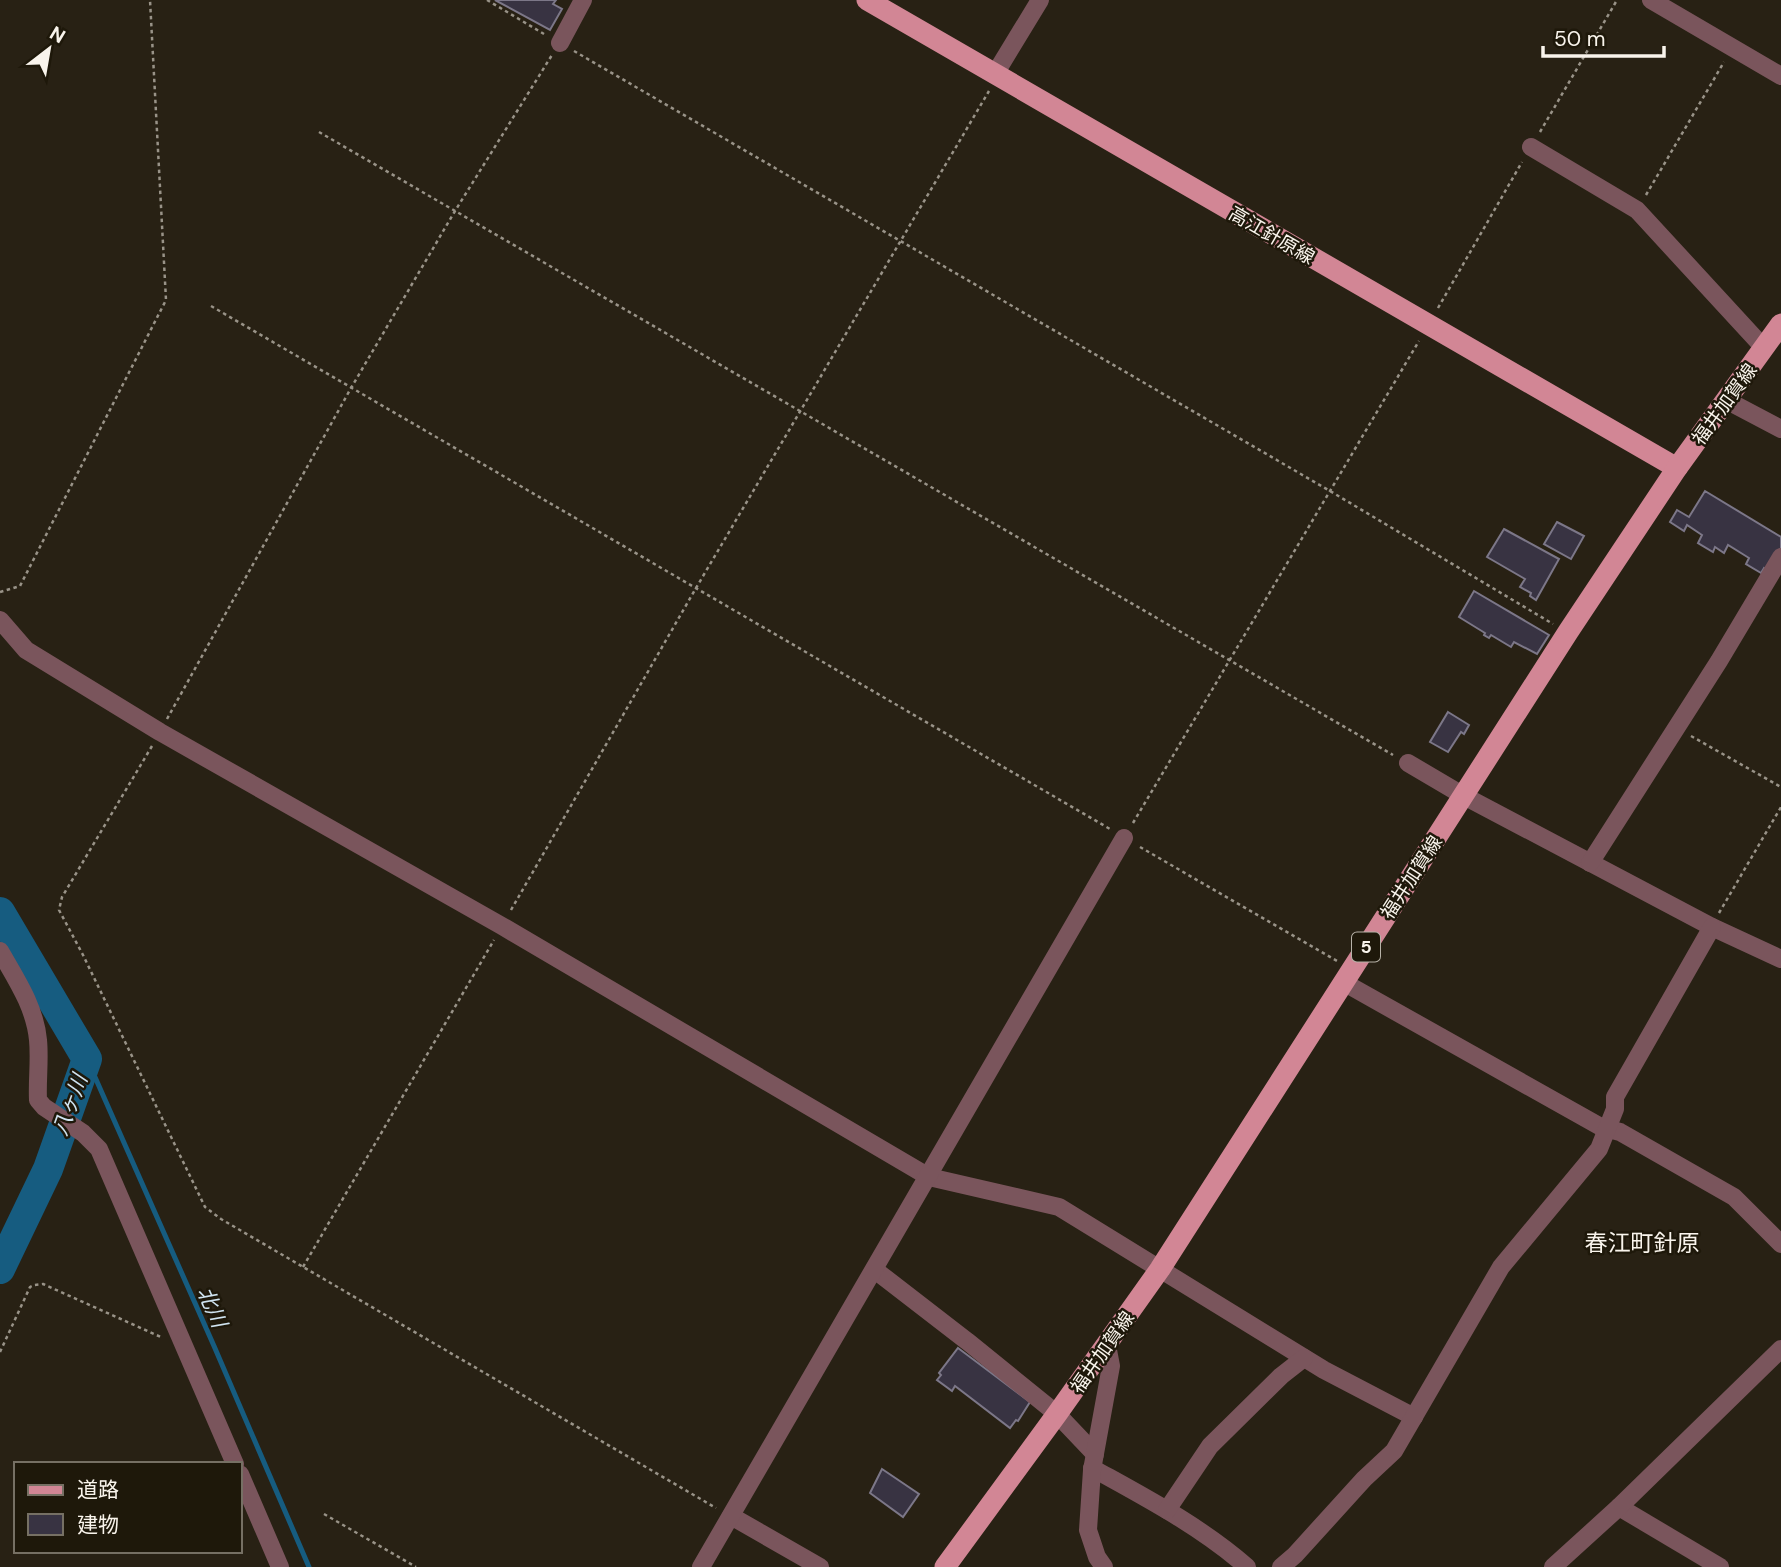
<svg xmlns="http://www.w3.org/2000/svg" width="1781" height="1567" font-family="'DM Sans','Noto Sans JP',sans-serif">
<rect width="100%" height="100%" fill="#282114"/>
<g fill="none" stroke-linecap="round" stroke-linejoin="round">
<path stroke="#165c80" stroke-width="5" d="M87 1059 214 1346 309 1567"/>
<path stroke="#165c80" stroke-width="30" d="M0 912 87 1059 48 1169 0 1269"/>
</g>
<g fill="#383342" stroke="#7c7788" stroke-width="2">
<path d="M495 0H556L553 4 562 9 550 30Z"/>
<path d="M1705 491 1781 537V548L1767 571 1764 568 1761 573 1746 564 1749 558 1728 545 1724 553 1715 547 1713 552 1698 543 1702 535 1687 525 1684 531 1670 522 1677 510 1689 517Z"/>
<path d="M1557 522 1584 536 1571 559 1544 544Z"/>
<path d="M1504 529 1559 559 1536 600 1530 596 1531 593 1520 587 1525 579 1487 557Z"/>
<path d="M1474 591 1549 635 1537 654 1514 642 1511 647 1491 635 1489 638 1484 635 1485 633 1459 617Z"/>
<path d="M1448 712 1469 725 1464 734 1461 732 1448 752 1430 742Z"/>
<path d="M958 1348 1030 1402 1018 1421 1016 1420 1010 1428 955 1386 952 1391 937 1380 941 1375 939 1373Z"/>
<path d="M882 1469 919 1494 903 1517 870 1493Z"/>
</g>
<g fill="none" stroke-linecap="round" stroke-linejoin="round">
<g stroke="#999388" stroke-width="2.5" stroke-dasharray="3.5 3.5" stroke-linecap="butt">
<path d="M487 0 544 34"/>
<path d="M574 51 1330 491 1553 624"/>
<path d="M319 132 1393 755"/>
<path d="M1540 132 1617 0"/>
<path d="M1646 195 1724 62"/>
<path d="M211 306 1110 829"/>
<path d="M1438 308 1522 162"/>
<path d="M0 592 20 586 166 300 150 0"/>
<path d="M167 719 351 388 455 211 552 55"/>
<path d="M1691 736 1781 787"/>
<path d="M152 746 62 897 59 910 83 955 205 1207 221 1219 716 1508"/>
<path d="M1133 823 1419 341"/>
<path d="M1140 847 1337 961"/>
<path d="M511 910 696 588 989 91"/>
<path d="M1719 913 1781 807"/>
<path d="M303 1267 494 940"/>
<path d="M0 1352 30 1287 34 1285 43 1284 163 1338"/>
<path d="M324 1514 416 1567"/>
</g>
<g stroke="#7a555c" stroke-width="18">
<path d="M1651 0 1781 76"/>
<path d="M560 43 583 0"/>
<path d="M995 74 1040 0"/>
<path d="M1531 147 1637 210 1764 348"/>
<path d="M1726 400 1781 429"/>
<path d="M0 620 26 650 160 732 502 926 929 1177 1059 1207 1324 1370 1414 1417"/>
<path d="M1408 763 1464 796 1712 927 1781 959"/>
<path d="M1590 863 1719 661 1781 557"/>
<path d="M0 951C16 979 35 1007 38 1040 40 1060 37 1080 38 1100L44 1107 83 1133 99 1149 235 1464"/>
<path d="M1343 982 1601 1127 1620 1132 1734 1197 1781 1244"/>
<path d="M875 1270 967 1341 1057 1414 1095 1454"/>
<path d="M1092 1468C1146 1498 1200 1526 1247 1567"/>
<path d="M240 1474 280 1567"/>
<path d="M1619 1507 1720 1567"/>
<path d="M1167 1510 1210 1446 1281 1376 1304 1358"/>
<path d="M731 1516 820 1567"/>
<path d="M701 1567 1124 838"/>
<path d="M1104 1567 1097 1557 1088 1530 1092 1470 1111 1366 1107 1345"/>
<path d="M1281 1567 1295 1555 1364 1479 1394 1451 1501 1267 1599 1149 1615 1109V1097L1712 927"/>
<path d="M1553 1567 1619 1507 1781 1349"/>
</g>
<g stroke="#d28695" stroke-width="21">
<path d="M867 0 1677 468"/>
<path d="M945 1567 1057 1414 1160 1269 1568 632 1677 468 1781 324"/>
</g>
</g>
<g text-anchor="middle" stroke-width="5" stroke-linejoin="round" paint-order="stroke">
<rect fill="#1e180a" stroke="#b7b2a8" stroke-width="2" x="1352" y="932.5" width="28" height="29" rx="5"/>
<g font-size="18" font-weight="bold" fill="#f9f4ec">
<text x="1366" y="953">5</text>
</g>
<g font-size="19" fill="#f9f4ec" stroke="#1e180a">
<text transform="translate(1272 235) rotate(30)" y="7">高江針原線</text>
<text transform="translate(1724 404) rotate(-54)" y="7">福井加賀線</text>
<text transform="translate(1411 877) rotate(-57)" y="7">福井加賀線</text>
<text transform="translate(1102 1352) rotate(-55)" y="7">福井加賀線</text>
</g>
<g font-size="21" font-style="italic" fill="#d0e4f1" stroke="#1e180a">
<text transform="translate(70 1105) rotate(-70)" y="7">八ヶ川</text>
<text transform="translate(212 1307) rotate(66)" y="7">北川</text>
</g>
<g font-size="23" fill="#f9f4ec" stroke="#1e180a">
<text x="1642" y="1251">春江町針原</text>
</g>
</g>
<rect x="14" y="1462" width="228" height="91" fill="#1e180a" stroke="#767064" stroke-width="2"/>
<rect x="28" y="1485" width="35" height="10" fill="#d28695" stroke="#767064" stroke-width="2"/>
<text x="77" y="1497" font-size="21" fill="#f9f4ec">道路</text>
<rect x="28" y="1514" width="35" height="21" fill="#383342" stroke="#767064" stroke-width="2"/>
<text x="77" y="1532" font-size="21" fill="#f9f4ec">建物</text>
<g transform="translate(49 49) rotate(31)" stroke="#1e180a" stroke-width="5" paint-order="stroke">
<path d="M0-5L12 26L0 18L-12 26Z" fill="#f9f4ec"/>
<text y="-10" font-size="19" font-weight="bold" text-anchor="middle" fill="#f9f4ec">N</text>
</g>
<path d="M1543 46v10h121v-10" fill="none" stroke="#f9f4ec" stroke-width="3.5"/>
<text x="1554" y="46" font-size="21" fill="#f9f4ec" stroke="#1e180a" stroke-width="5" paint-order="stroke">50 m</text>
</svg>
